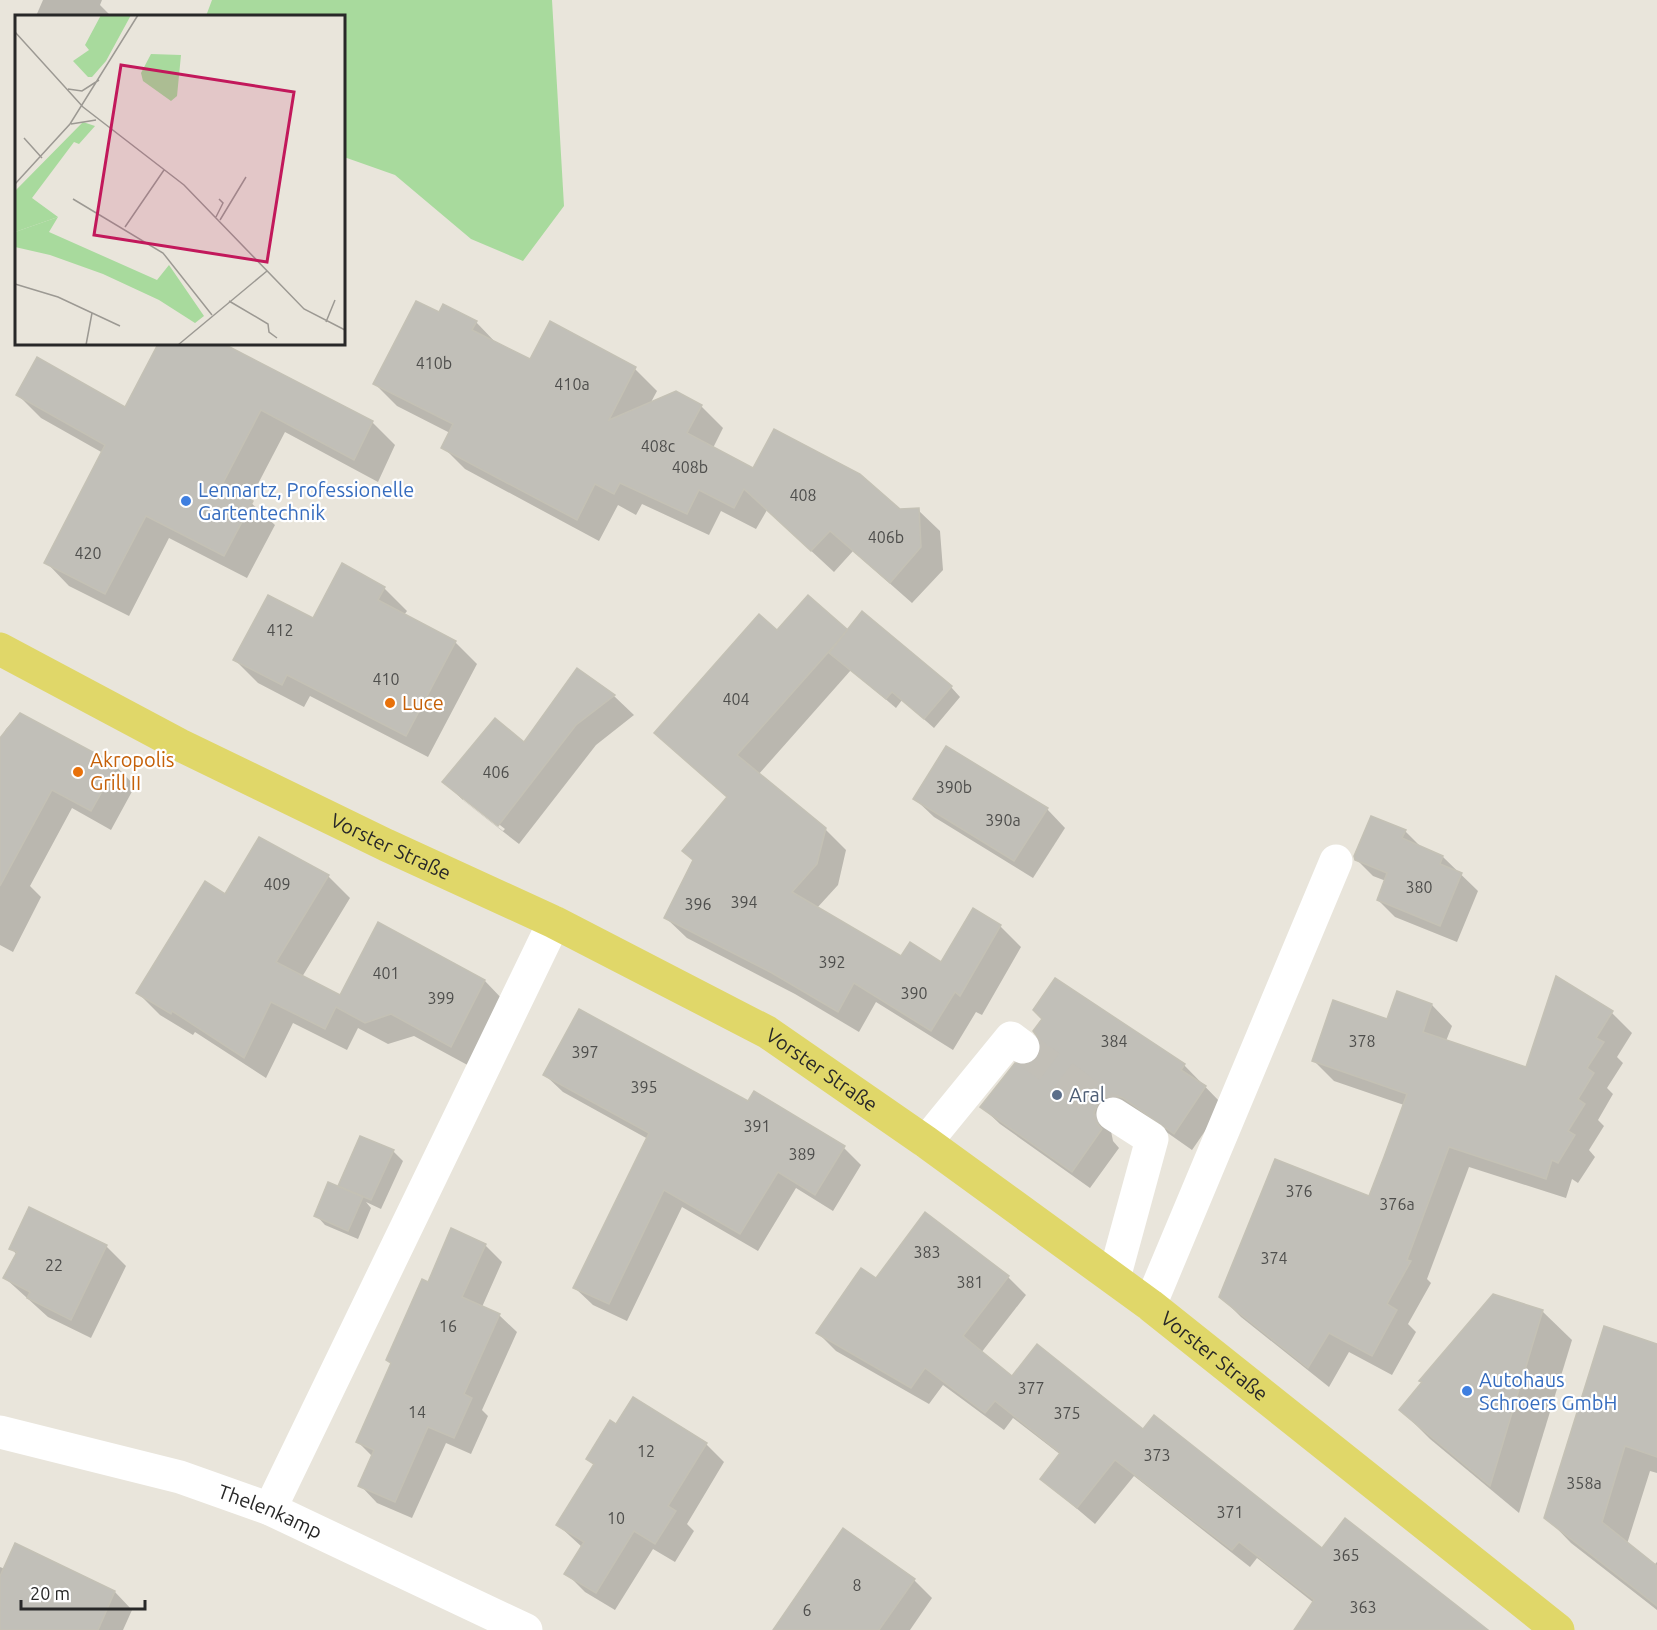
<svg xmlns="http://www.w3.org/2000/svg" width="1657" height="1630" font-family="Ubuntu,sans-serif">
<rect width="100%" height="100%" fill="#e9e5db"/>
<path fill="#a8da9d" d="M212 0H552L564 206 523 261 471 239 395 175 344 157V16H206Z"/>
<g fill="#0003" fill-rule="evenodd">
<path d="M43 0H102L100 5 110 15 36 16Z"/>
<path d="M439 314 476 322 498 345 531 361 550 323 635 369 657 391 650 404 701 406 723 428 713 448 754 470 899 511 918 510 940 531 943 570 912 603 853 551 834 572 767 510 756 529 721 511 709 535 642 504 636 515 618 505 599 541 465 469 443 447 450 433 397 406 375 384Z"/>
<path d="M160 344H221L372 422 395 445 378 482 285 432 249 501 275 525 247 578 169 538 129 616 69 586 46 562 103 453 41 418 18 395 126 409Z"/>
<path d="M384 588 407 611 404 615 455 642 477 664 428 757 310 696 304 707 258 683 235 660Z"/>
<path d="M777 632H848L951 687 960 697 934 728 902 700 896 708 851 670 758 775 825 829 846 850 838 885 817 908 902 958 942 964 1000 926 1021 947 982 1015 976 1012 953 1050 876 1002 859 1032 795 994 687 938 666 918 728 798 677 753Z"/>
<path d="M577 670 614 696 634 715 596 745 519 844 464 801 444 782 524 744ZM463 796 505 829 503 831 463 800Z"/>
<path d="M20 715 116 766 135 786 111 830 72 808 30 886 41 897 13 952 0 945V741L6 729Z"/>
<path d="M915 799 1047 809 1065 828 1033 878 934 817Z"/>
<path d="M1405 831 1422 848 1443 857 1478 891 1457 942 1395 917 1378 900 1386 881 1373 876 1356 859Z"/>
<path d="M328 876 350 898 302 977 341 997 379 924 485 981 506 1003 473 1068 414 1036 388 1044 358 1028 347 1050 293 1023 266 1078 195 1032 193 1035 160 1015 138 993 225 896Z"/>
<path d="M1398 993 1432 1005 1452 1026 1446 1041 1527 1069 1612 1013 1632 1033 1617 1057 1623 1063 1607 1088 1613 1094 1598 1120 1604 1126 1589 1150 1595 1157 1578 1183 1572 1179 1566 1198 1469 1167 1427 1279 1431 1283 1408 1324 1416 1332 1392 1375 1349 1352 1329 1387 1241 1317 1221 1297 1370 1198 1404 1105 1334 1081 1314 1061 1388 1021Z"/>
<path d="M1184 1065 1223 1105 1192 1150 1142 1115 1111 1131 1113 1141 1119 1148 1090 1188 1000 1124 982 1107Z"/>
<path d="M545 1075 748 1103 844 1148 861 1165 833 1211 796 1188 758 1251 682 1207 627 1321 593 1305 575 1288 648 1139 563 1092Z"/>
<path d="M393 1151 403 1161 381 1209 366 1202 371 1208 358 1239 325 1225 316 1215 345 1191 340 1186Z"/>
<path d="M925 1214 1008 1277 1026 1295 981 1353 1012 1378 1143 1431 1322 1550 1484 1630H1296L1314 1603 1257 1558 1250 1567 1134 1476 1095 1524 1042 1479 1061 1455 1013 1418 1004 1430 943 1385 929 1404 836 1351 818 1333 876 1280Z"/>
<path d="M485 1245 502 1262 482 1307 499 1315 517 1332 482 1410 488 1416 471 1454 446 1443 412 1518 377 1503 360 1485 373 1457 358 1442 392 1364 388 1360 429 1284Z"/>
<path d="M106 1246 126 1266 91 1338 48 1317 5 1278 17 1255 11 1248Z"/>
<path d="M1542 1311 1572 1340 1519 1513 1430 1439 1401 1410Z"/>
<path d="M1657 1345V1473L1650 1471 1627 1544 1654 1565 1657 1562V1610L1571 1543 1546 1517Z"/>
<path d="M617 1426 706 1444 724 1462 687 1524 694 1531 675 1562 653 1549 615 1610 585 1592 566 1573 582 1547 558 1525 595 1466 588 1459Z"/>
<path d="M16 1545 115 1592 132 1610 123 1630H0V1567L5 1569Z"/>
<path d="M914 1580 932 1598 910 1630H775Z"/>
</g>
<g fill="#c1bfb8" stroke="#c4c1b5" stroke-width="1.5">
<path d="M416 301 439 312 443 304 477 321 472 330 530 359 550 321 636 367 609 420 676 391 702 405 687 433 753 468 774 429 860 474 900 509 919 508 921 547 890 583 830 531 811 551 744 489 734 508 699 490 687 514 620 483 614 494 595 484 577 520 441 448 453 424 373 384Z"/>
<path d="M158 344H224L373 421 354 460 261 410 222 485 253 501 224 556 146 516 105 594 44 563 105 445 16 395 37 357 125 407Z"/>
<path d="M342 563 385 587 378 600 456 641 406 736 287 675 282 685 233 660 268 595 313 618Z"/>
<path d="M808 595 848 630 737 755 826 828 817 864 792 892 901 956 910 942 941 962 973 908 1001 925 960 996 955 992 931 1031 854 983 838 1012 772 973 664 918 693 860 682 851 727 797 654 733 759 614 777 630Z"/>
<path d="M862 611 952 686 924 719 892 692 886 699 829 653Z"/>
<path d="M577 668 615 695 576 725 498 826 442 782 495 718 524 742Z"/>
<path d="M20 713 117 765 91 811 52 790 0 886V738Z"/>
<path d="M946 746 1048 808 1014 861 913 799Z"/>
<path d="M1371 816 1406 830 1402 838 1443 856 1440 864 1462 873 1440 926 1377 900 1387 873 1355 860 1354 856Z"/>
<path d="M259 837 329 875 276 962 340 995 378 922 485 980 451 1047 391 1014 365 1023 336 1007 325 1029 271 1002 244 1058 172 1011 171 1014 136 993 205 881 225 894Z"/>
<path d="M1556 976 1613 1011 1596 1038 1604 1042 1587 1068 1594 1073 1578 1099 1585 1104 1568 1131 1575 1135 1558 1163 1552 1160 1546 1179 1449 1147 1407 1260 1411 1261 1387 1304 1397 1310 1372 1356 1329 1333 1308 1368 1219 1297 1275 1159 1369 1196 1384 1157 1407 1094 1312 1061 1333 1000 1387 1019 1397 991 1432 1004 1423 1032 1526 1067Z"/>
<path d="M1055 978 1185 1064 1181 1070 1206 1086 1174 1134 1123 1098 1114 1095 1105 1097 1098 1103 1094 1113 1096 1122 1102 1129 1072 1172 980 1107 1015 1063 1030 1064 1038 1058 1042 1049 1040 1040 1033 1031 1042 1019 1033 1010Z"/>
<path d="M579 1009 748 1101 754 1091 845 1146 815 1195 778 1172 740 1234 664 1190 609 1304 573 1288 649 1133 543 1075Z"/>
<path d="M360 1136 394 1150 371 1200 338 1186Z"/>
<path d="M328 1182 363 1197 348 1231 314 1216Z"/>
<path d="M29 1207 107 1245 71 1320 27 1298 30 1292 3 1278 17 1252 9 1249Z"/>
<path d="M925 1212 1009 1276 963 1336 1012 1376 1037 1344 1143 1429 1154 1415 1322 1548 1345 1518 1488 1630H1294L1314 1600 1239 1542 1232 1550 1115 1460 1077 1508 1040 1479 1060 1453 995 1401 985 1413 925 1368 911 1388 816 1333 861 1268 876 1278Z"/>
<path d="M451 1228 486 1244 462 1297 500 1314 464 1394 472 1398 454 1438 428 1427 395 1502 358 1486 374 1450 356 1442 391 1363 386 1360 422 1279 428 1282Z"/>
<path d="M1493 1294 1543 1310 1490 1486 1399 1410 1422 1382 1419 1381Z"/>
<path d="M1604 1326 1657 1344V1457L1625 1446 1602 1522 1657 1566V1606L1544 1518Z"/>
<path d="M633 1397 707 1443 668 1506 676 1511 655 1544 634 1531 596 1593 564 1574 584 1542 556 1525 594 1464 586 1459 610 1420 616 1424Z"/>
<path d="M843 1528 915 1579 879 1630H773Z"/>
<path d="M15 1543 115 1591 98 1630H0V1576Z"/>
</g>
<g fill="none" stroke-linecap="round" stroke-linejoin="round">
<path stroke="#c2bfb7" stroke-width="33" stroke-dasharray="33 16" stroke-linecap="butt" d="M1023 1047 1113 1114"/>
<g stroke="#fff" stroke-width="33">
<path d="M1113 1114 1152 1139 1114 1278"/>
<path d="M926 1142 1011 1038 1023 1047"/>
<path d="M1150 1305 1336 861"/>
<path id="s1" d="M0 1432 180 1477 270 1509 526 1630"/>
<path d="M270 1509 554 922"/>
</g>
<path stroke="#e0d769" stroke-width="33" id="s2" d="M0 649 180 745 386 845 554 922 767 1032 926 1142 1150 1305 1558 1630"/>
</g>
<g fill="#3f7fe0" stroke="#fff" stroke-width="2">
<circle cx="186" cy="501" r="6"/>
<circle cx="1467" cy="1391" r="6"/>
</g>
<g fill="#e8710a" stroke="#fff" stroke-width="2">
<circle cx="390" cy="703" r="6"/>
<circle cx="78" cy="772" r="6"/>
</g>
<circle fill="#5c6f8a" stroke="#fff" stroke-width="2" cx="1057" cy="1095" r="6"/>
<g text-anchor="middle" stroke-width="4.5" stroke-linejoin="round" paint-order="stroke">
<g font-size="16" fill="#4e4e4c">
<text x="434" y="369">410b</text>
<text x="572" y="390">410a</text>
<text x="658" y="452">408c</text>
<text x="690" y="473">408b</text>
<text x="803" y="501">408</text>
<text x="886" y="543">406b</text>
<text x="88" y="559">420</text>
<text x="280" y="636">412</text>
<text x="386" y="685">410</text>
<text x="736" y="705">404</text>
<text x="496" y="778">406</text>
<text x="954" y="793">390b</text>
<text x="1003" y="826">390a</text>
<text x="277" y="890">409</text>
<text x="1419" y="893">380</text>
<text x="744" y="908">394</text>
<text x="698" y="910">396</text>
<text x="832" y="968">392</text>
<text x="386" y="979">401</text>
<text x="914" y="999">390</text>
<text x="441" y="1004">399</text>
<text x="1114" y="1047">384</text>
<text x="1362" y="1047">378</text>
<text x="585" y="1058">397</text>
<text x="644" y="1093">395</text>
<text x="757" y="1132">391</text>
<text x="802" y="1160">389</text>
<text x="1299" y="1197">376</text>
<text x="1397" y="1210">376a</text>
<text x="927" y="1258">383</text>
<text x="1274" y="1264">374</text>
<text x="54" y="1271">22</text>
<text x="970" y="1288">381</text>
<text x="448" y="1332">16</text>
<text x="1031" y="1394">377</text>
<text x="417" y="1418">14</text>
<text x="1067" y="1419">375</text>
<text x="646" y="1457">12</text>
<text x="1157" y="1461">373</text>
<text x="1584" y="1489">358a</text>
<text x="1230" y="1518">371</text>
<text x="616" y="1524">10</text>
<text x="1346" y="1561">365</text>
<text x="857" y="1591">8</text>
<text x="1363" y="1613">363</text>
<text x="807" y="1616">6</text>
</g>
<g font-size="20" fill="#366cbe" stroke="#fff" text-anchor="start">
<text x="198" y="497">Lennartz, Professionelle<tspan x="198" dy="23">Gartentechnik</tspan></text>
<text x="1479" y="1387">Autohaus<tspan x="1479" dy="23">Schroers GmbH</tspan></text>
</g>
<g font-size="20" fill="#c56008" stroke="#fff" text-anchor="start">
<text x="402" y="710">Luce</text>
<text x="90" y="767">Akropolis<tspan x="90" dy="23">Grill II</tspan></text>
</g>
<g font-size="20" fill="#282828" stroke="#fff">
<text dy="7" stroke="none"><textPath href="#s2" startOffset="438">Vorster Straße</textPath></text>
<text dy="7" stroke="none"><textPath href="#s2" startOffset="924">Vorster Straße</textPath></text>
<text dy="7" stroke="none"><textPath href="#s2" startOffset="1410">Vorster Straße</textPath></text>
<text dy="7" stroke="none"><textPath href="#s1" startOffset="282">Thelenkamp</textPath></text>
</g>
<g font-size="20" fill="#4e5e75" stroke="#fff" text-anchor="start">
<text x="1069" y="1102">Aral</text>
</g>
</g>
<g transform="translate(15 15)">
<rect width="330" height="330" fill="#e9e5db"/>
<path d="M86 0H116L91 46 77 62H73L58 46 74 35 70 30ZM136 39 166 40 162 81 156 86 128 66 126 58ZM68 107 80 111 64 129 59 127 17 183 43 202 0 217V176Z" fill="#a8da9d"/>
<path d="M43 202 34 217 142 265 154 250 189 301 180 308 144 285 88 259 35 240 0 232V217Z" fill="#a8da9d"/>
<path fill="none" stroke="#9c9993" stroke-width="1.5" d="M0 17 68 92 169 170 289 294 330 315M53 74 67 76 84 65M56 109 81 105M9 123 27 143M0 169 55 109 123 0M58 184 148 238 197 300M201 202 208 188 204 184M205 205 231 162M110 212 149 155M0 269 43 282 105 311M214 286 253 309 254 317 262 323M311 307 320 285M71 330 77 298M163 330 252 256"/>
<path fill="#c2185b" fill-opacity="0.15" stroke="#c2185b" stroke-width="3" d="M106 50 279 77 252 247 79 220Z"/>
<rect width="330" height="330" fill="none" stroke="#282828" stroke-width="3"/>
</g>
<path d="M21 1600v9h124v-9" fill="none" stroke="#282828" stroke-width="3"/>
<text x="30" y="1600" font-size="18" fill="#282828" stroke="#ffffff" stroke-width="4.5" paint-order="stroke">20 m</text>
</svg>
